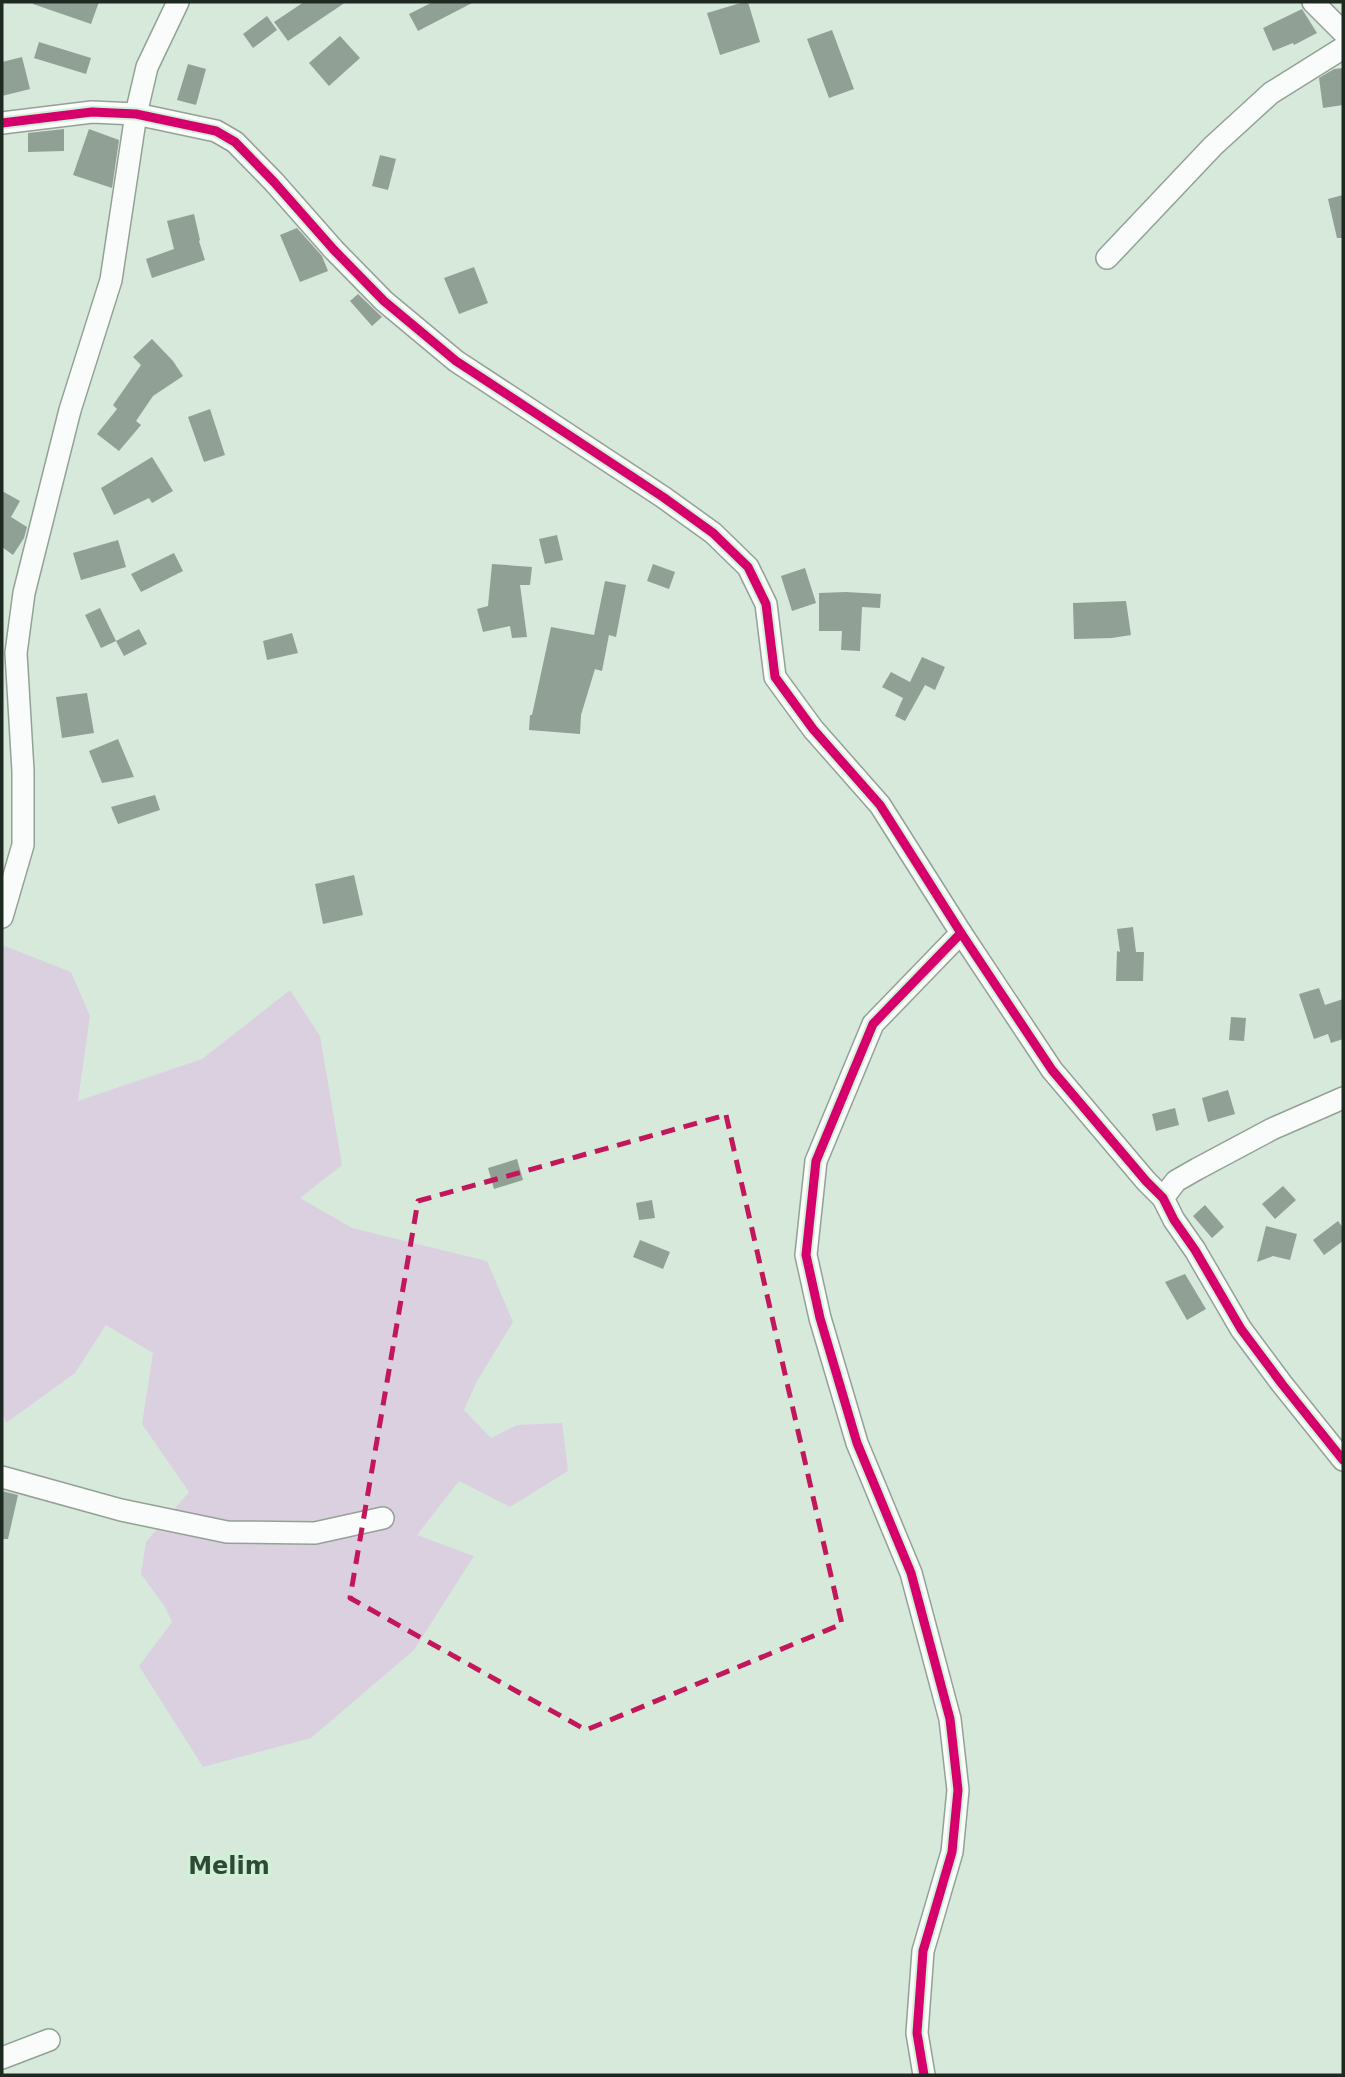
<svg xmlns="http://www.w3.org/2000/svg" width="1345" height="2077" font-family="'DejaVu Sans',sans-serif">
<rect width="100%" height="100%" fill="#d7e9db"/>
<path fill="#dbd0e0" d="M2 945 71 972 90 1016 78 1101 202 1059 290 990 320 1036 342 1165 300 1198 352 1228 487 1261 513 1322 477 1381 464 1410 491 1438 517 1425 562 1423 568 1471 510 1507 459 1481 417 1535 474 1556 414 1650 311 1738 203 1767 139 1666 172 1622 165 1607 141 1574 146 1542 189 1492 142 1424 153 1353 106 1325 75 1373 6 1423 2 1410Z"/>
<g fill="#90a094">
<path d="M34 2H99L91 24 33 4Z"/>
<path d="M304 2H346L288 41 274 22Z"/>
<path d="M433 2H474L418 31 409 14Z"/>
<path d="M744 2H748L760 42 720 55 707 13Z"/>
<path d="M1302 9 1317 33 1294 45 1293 43 1273 51 1263 28Z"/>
<path d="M267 16 277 30 253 48 243 34Z"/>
<path d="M832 30 854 89 829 98 807 39Z"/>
<path d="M340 36 360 58 329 86 309 63Z"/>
<path d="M39 42 91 58 86 74 34 58Z"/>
<path d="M22 57 30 89 2 96V62Z"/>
<path d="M188 64 206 69 196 105 177 100Z"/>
<path d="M1343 68V105L1323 108 1319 78 1334 69Z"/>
<path d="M64 129V151L28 152V133Z"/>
<path d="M89 129 119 140 112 188 73 175Z"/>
<path d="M380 155 396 159 388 190 372 186Z"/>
<path d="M1343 195V238H1337L1328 199Z"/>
<path d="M194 214 200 240 199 241 205 260 152 278 146 259 174 249 167 221Z"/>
<path d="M297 228 322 256 328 271 300 282 280 235Z"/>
<path d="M474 267 488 303 459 314 444 278Z"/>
<path d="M358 294 382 317 372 326 350 301Z"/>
<path d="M152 339 173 361 183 376 153 396 136 421 141 425 119 451 97 434 117 409 113 405 141 365 133 357Z"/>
<path d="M210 409 225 455 204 462 188 417Z"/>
<path d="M152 457 173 491 152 503 149 498 114 515 101 488Z"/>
<path d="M2 491 20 501 11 517 27 527 24 538 13 555 2 547Z"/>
<path d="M557 535 563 560 545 564 539 539Z"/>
<path d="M118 540 126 567 81 580 73 553Z"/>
<path d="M174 553 183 571 141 592 131 574Z"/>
<path d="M492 564 532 567 530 585H520L527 637 512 638 510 626 483 632 477 609 488 606Z"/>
<path d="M653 564 675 572 669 589 647 581Z"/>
<path d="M805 568 816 603 792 611 781 576Z"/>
<path d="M605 581 626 585 616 637 609 635 602 671 595 669 581 715 580 734 529 730 530 715H532L551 627 594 635Z"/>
<path d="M846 592 881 594 880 608 862 607 860 651 841 650 842 631H819V593Z"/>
<path d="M1126 601 1131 635 1112 638 1074 639 1073 603Z"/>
<path d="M100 608 116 641 101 648 85 615Z"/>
<path d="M139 629 147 644 124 656 116 641Z"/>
<path d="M292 633 298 653 267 660 263 641Z"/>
<path d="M922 657 945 667 935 690 925 685 905 721 895 716 903 698 882 687 891 672 910 682Z"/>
<path d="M87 693 94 733 62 738 56 697Z"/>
<path d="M118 739 134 777 102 783 89 751Z"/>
<path d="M155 795 160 810 118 824 111 807Z"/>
<path d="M354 875 363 915 323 924 315 884Z"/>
<path d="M1133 927 1136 952H1144L1143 981H1116L1117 951 1120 952 1117 929Z"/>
<path d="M1319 988 1325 1005 1343 999V1039L1331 1043 1328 1034 1314 1039 1299 994Z"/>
<path d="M1231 1017 1246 1018 1244 1041 1229 1040Z"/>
<path d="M1228 1090 1235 1114 1208 1122 1202 1098Z"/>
<path d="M1175 1108 1179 1125 1156 1131 1152 1114Z"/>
<path d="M517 1159 523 1180 494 1189 488 1168Z"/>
<path d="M1283 1186 1296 1200 1275 1219 1262 1204Z"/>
<path d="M652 1200 655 1218 639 1220 636 1203Z"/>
<path d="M1205 1205 1224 1227 1212 1238 1193 1216Z"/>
<path d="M1338 1221 1343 1228V1241L1324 1255 1313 1240Z"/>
<path d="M1266 1226 1297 1234 1290 1260 1273 1256 1257 1262Z"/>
<path d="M640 1240 670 1252 663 1269 633 1257Z"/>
<path d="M1185 1274 1206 1309 1187 1320 1165 1282Z"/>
<path d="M2 1491 18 1495 8 1539H2Z"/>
</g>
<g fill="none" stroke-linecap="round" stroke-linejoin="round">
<g stroke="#93a197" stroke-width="24">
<g id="minor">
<path d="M1313 2 1343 32"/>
<path d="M2 123 92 112 136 114 216 131 235 142 274 182 334 250 384 301 456 361 663 497 713 533 748 567 766 604 775 677 813 729 880 805 961 933 1052 1070 1146 1181 1163 1198 1174 1220 1195 1250 1241 1329 1282 1384 1343 1460"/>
<path d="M1107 258 1213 146 1271 93 1343 48"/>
<path d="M2 917 23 845V771L16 653 24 593 70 410 111 280 136 114 147 67 178 2"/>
<path d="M1163 1198 1176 1181 1197 1169 1272 1129 1343 1098"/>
<path d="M2 1477 121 1510 227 1532 315 1533 383 1518"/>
<path d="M2 2058 49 2040"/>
<path d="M924 2075 917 2033 923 1951 952 1852 958 1790 950 1719 911 1573 857 1443 820 1318 806 1255 816 1161 873 1024 961 933"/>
</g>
</g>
<use href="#minor" stroke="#f9fcfa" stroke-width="21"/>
<g stroke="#d0f0d7" stroke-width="13">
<g id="cycleway">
<path d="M2 123 92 112 136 114 216 131 235 142 274 182 334 250 384 301 456 361 663 497 713 533 748 567 766 604 775 677 813 729 880 805 961 933 1052 1070 1146 1181 1163 1198 1174 1220 1195 1250 1241 1329 1282 1384 1343 1460"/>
<path d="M924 2075 917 2033 923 1951 952 1852 958 1790 950 1719 911 1573 857 1443 820 1318 806 1255 816 1161 873 1024 961 933"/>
</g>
</g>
<use href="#cycleway" stroke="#d6006c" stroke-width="9"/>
</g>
<path fill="none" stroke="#c2185b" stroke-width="5" stroke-dasharray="14 9" stroke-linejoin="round" d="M726 1115 842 1624 586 1730 350 1598 418 1201Z"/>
<g text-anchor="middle" stroke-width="7" stroke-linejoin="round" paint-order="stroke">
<g font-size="24" font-weight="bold" fill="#2e4936" stroke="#d0f0d7">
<text x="229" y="1874">Melim</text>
</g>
</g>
<rect width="1345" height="2077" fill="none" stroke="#1e2a21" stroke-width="7"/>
</svg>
